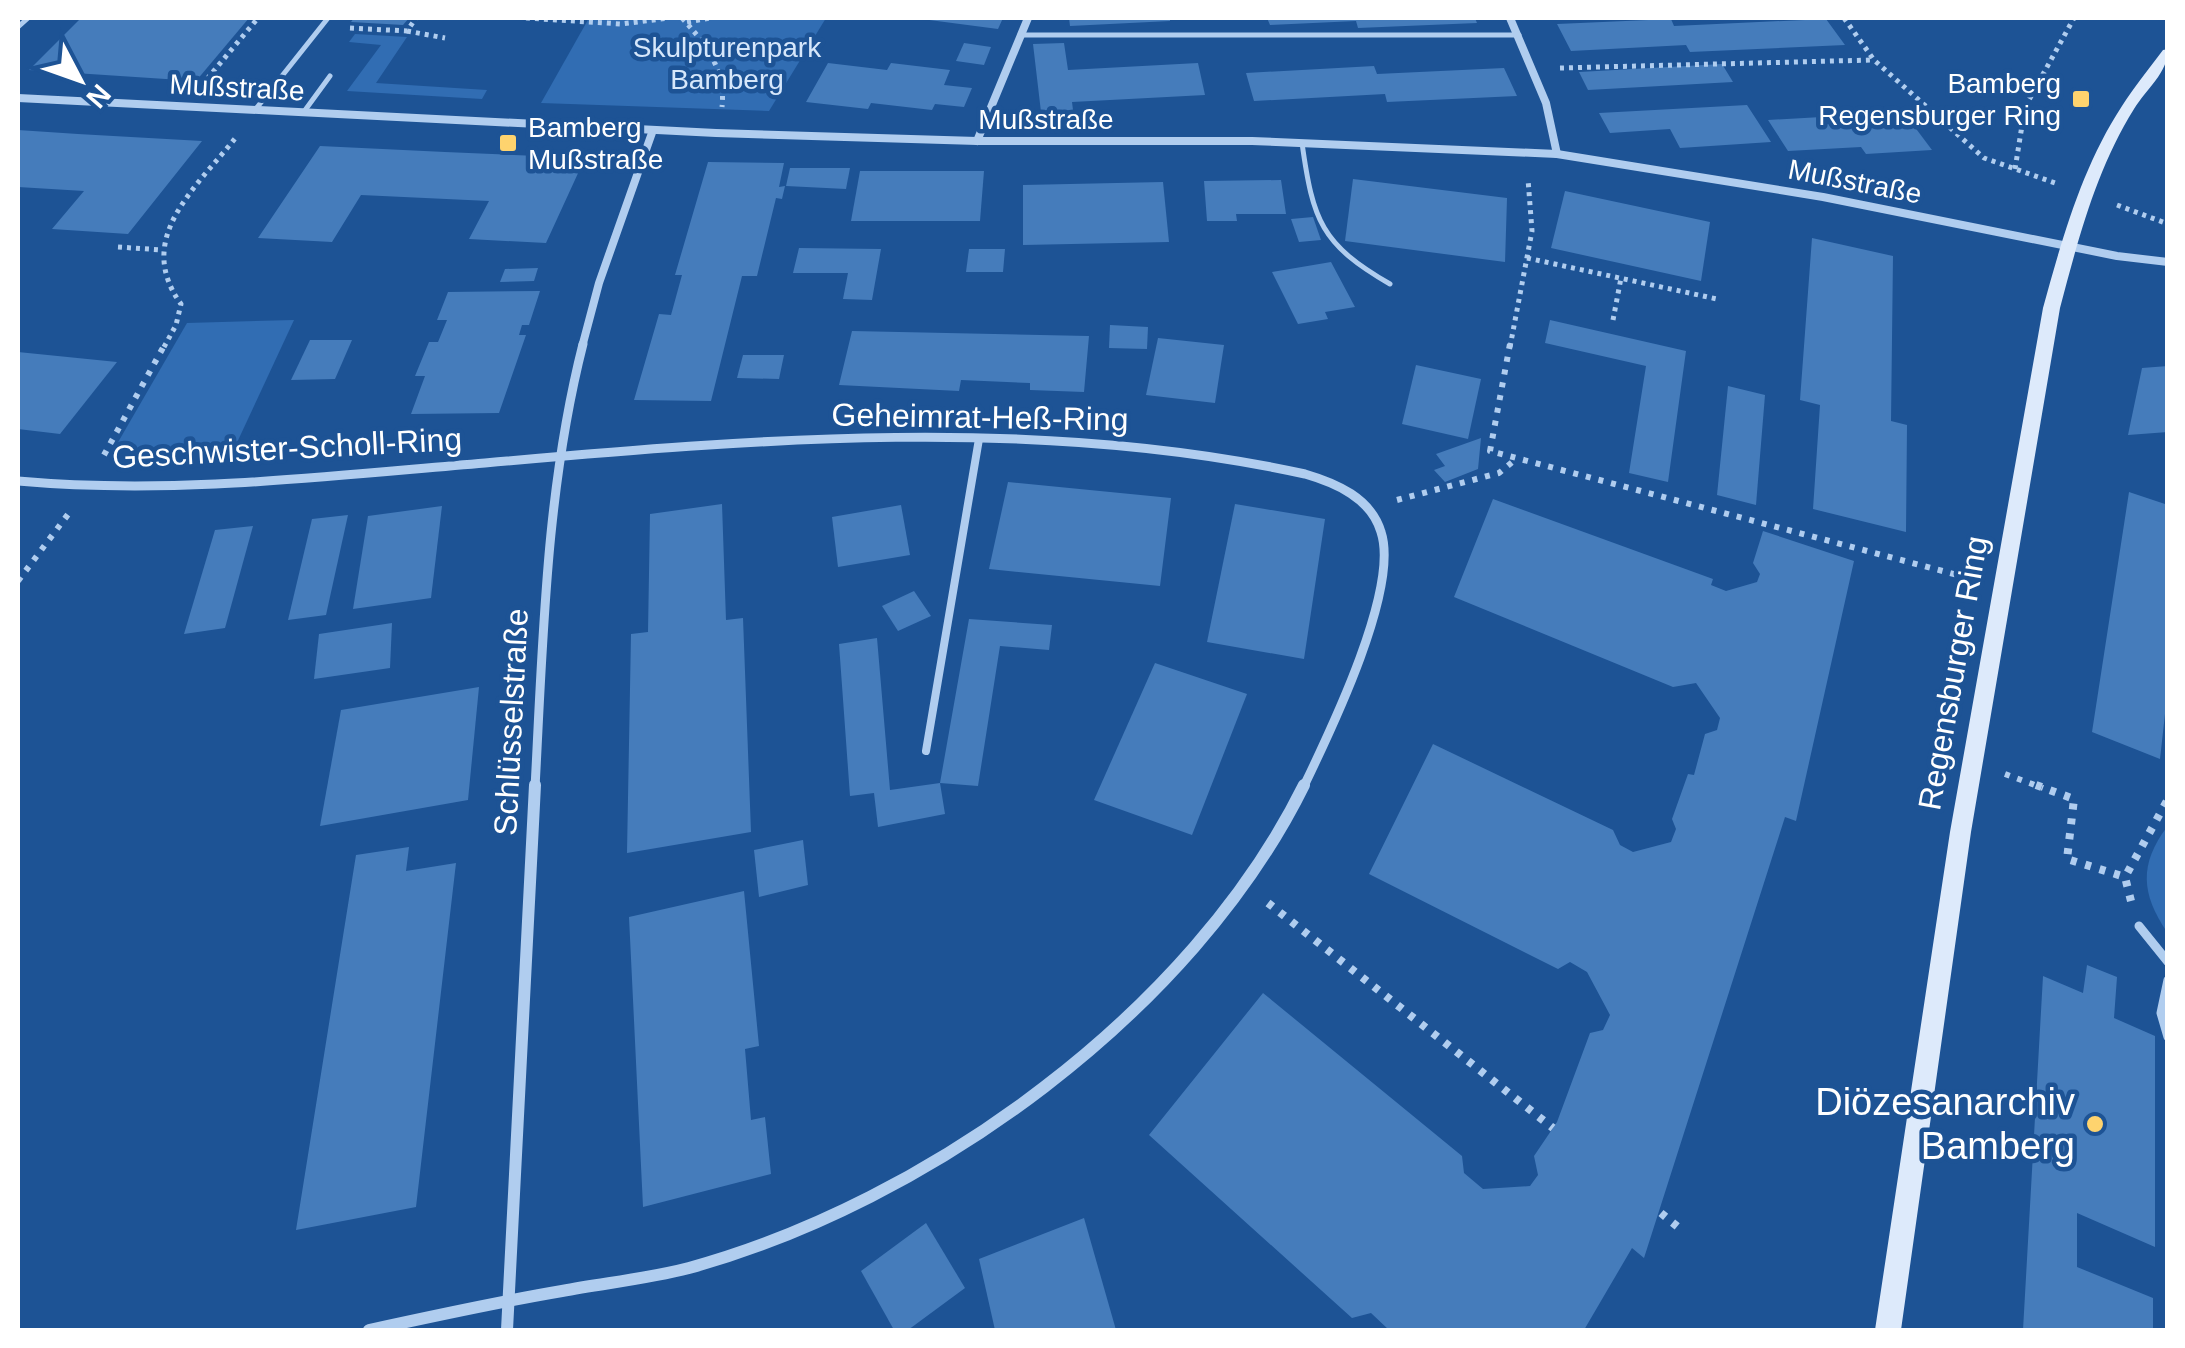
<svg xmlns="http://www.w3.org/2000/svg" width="2185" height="1348" font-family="Helvetica,sans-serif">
<rect width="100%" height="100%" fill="#1d5395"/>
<g fill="#316db3">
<path d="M589 18H826L769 111 541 103Z"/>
<path d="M355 34 407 37 376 83 487 90 482 99 347 91 381 45 349 42Z"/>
<path d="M294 320 234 449 128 454 117 444 187 323Z"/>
<path d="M2167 827V932C2141 894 2139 864 2167 827Z"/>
</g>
<g fill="#457cbb">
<path d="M81 18H249L196 81 29 70Z"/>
<path d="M354 18H409L403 25 351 22Z"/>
<path d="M914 18H1003L998 29Z"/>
<path d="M1069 18H1170V21L1070 26Z"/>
<path d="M1267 18H1475L1477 23 1358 28 1356 21 1270 25Z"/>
<path d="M1671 19 1674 26 1826 19 1845 45 1690 52 1686 45 1571 51 1557 24Z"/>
<path d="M964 43 991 47 984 65 956 61Z"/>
<path d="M1064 43 1068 70 1198 63 1205 95 1072 102 1073 110 1041 112 1033 44Z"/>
<path d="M828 63 887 70 891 63 950 70 944 85 972 88 964 107 935 104 932 110 871 103 868 109 806 102Z"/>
<path d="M1722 64 1733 82 1588 90 1579 72Z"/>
<path d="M1374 66 1377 74 1504 68 1517 96 1387 102 1385 94 1254 101 1246 73Z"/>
<path d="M1747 105 1771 142 1680 148 1670 129 1610 133 1599 113Z"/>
<path d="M1839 116 1843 121 1908 118 1932 150 1866 154 1861 147 1788 151 1768 120Z"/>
<path d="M18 130 78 134 202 141 128 234 52 229 84 191 18 187Z"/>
<path d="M320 146 445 152 585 158 546 243 469 239 489 201 361 195 332 242 258 238Z"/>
<path d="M708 162 784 163 779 187 785 186 782 199 776 198 757 276H742L711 401 634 400 659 314 671 315 682 275H675Z"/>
<path d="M790 168H850L846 189 786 186Z"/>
<path d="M860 171H984L980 221H851Z"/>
<path d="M1353 179 1507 198 1505 262 1345 241Z"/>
<path d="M1281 180 1286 214H1236L1237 221H1207L1204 181Z"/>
<path d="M1163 182 1169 242 1023 245V185Z"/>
<path d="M1565 191 1710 222 1701 281 1551 248Z"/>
<path d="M1313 217 1321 240 1299 242 1291 219Z"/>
<path d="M1812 238 1893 256 1891 421 1907 425 1906 532 1813 509 1820 405 1800 400Z"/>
<path d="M799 248 881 249 872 300 843 299 848 273H793Z"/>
<path d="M969 249H1005L1003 272H966Z"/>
<path d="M1331 262 1355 307 1325 312 1328 319 1298 324 1272 272Z"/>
<path d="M538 268 534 281 500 282 505 269Z"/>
<path d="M540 291 529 325H522L519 335H526L499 413 411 414 425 376H415L429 342H438L447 320H437L448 292Z"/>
<path d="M1550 320 1686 351 1668 482 1629 473 1646 366 1545 343Z"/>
<path d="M1110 325 1148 327 1147 349 1109 348Z"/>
<path d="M852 331 1089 336 1084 392 1030 390V383L961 380 959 391 839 385Z"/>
<path d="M1158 338 1224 345 1215 403 1146 395Z"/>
<path d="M310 340H352L335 379 291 380Z"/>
<path d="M18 352 117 362 60 434 18 429Z"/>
<path d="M743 355H784L779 379 737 378Z"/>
<path d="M1416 365 1481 379 1468 439 1402 424Z"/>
<path d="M2168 366V432L2128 435 2142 368Z"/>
<path d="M1728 386 1765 395 1756 505 1717 495Z"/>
<path d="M1481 438 1478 469 1445 482 1434 470 1445 466 1436 454Z"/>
<path d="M1008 482 1171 498 1160 586 989 569Z"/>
<path d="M2129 492 2168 505V715L2165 714 2160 759 2092 732Z"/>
<path d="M1493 499 1713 579 1711 585 1726 591 1757 582 1760 574 1753 563 1763 531 1854 561 1796 821 1785 817 1644 1258 1632 1248 1584 1330H1389L1371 1313 1352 1318 1149 1135 1263 993 1462 1156 1464 1173 1483 1189 1530 1186 1538 1175 1534 1156 1557 1122 1590 1033 1603 1030 1610 1015 1587 972 1570 962 1558 969 1369 874 1433 744 1613 830 1620 845 1633 852 1671 842 1676 829 1672 819 1688 774 1694 775 1705 734 1717 730 1720 718 1696 683 1673 687 1454 597Z"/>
<path d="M722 504 726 620 743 618 751 832 627 853 631 634 648 632 650 514Z"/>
<path d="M1235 504 1325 519 1304 659 1207 642Z"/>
<path d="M901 505 910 555 838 567 832 517Z"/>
<path d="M442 506 431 598 353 609 368 516Z"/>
<path d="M348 515 326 615 288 620 312 519Z"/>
<path d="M253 526 225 628 184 634 215 530Z"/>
<path d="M914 591 931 616 898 631 882 606Z"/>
<path d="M969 619 1052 625 1049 650 1000 646 978 786 940 783 945 814 878 827 874 793 850 796 839 644 877 638 890 790 940 783Z"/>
<path d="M392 623 390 668 314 679 319 634Z"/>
<path d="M1155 663 1247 694 1192 835 1094 800Z"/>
<path d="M479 687 468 800 320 826 341 710Z"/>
<path d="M803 840 808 885 759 897 754 850Z"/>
<path d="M409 847 406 871 456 863 416 1207 296 1230 356 855Z"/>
<path d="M744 891 759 1046 745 1049 751 1120 765 1117 771 1174 643 1207 629 917Z"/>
<path d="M2087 965 2117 977 2114 1018 2155 1036V1247L2077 1213V1267L2153 1298V1330H2023L2043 976 2083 993Z"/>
<path d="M1084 1218 1116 1330H995L979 1259Z"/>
<path d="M926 1223 965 1288 908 1330H894L861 1271Z"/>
</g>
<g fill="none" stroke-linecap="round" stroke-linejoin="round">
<g stroke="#b0cdef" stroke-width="5" stroke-dasharray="4 5" stroke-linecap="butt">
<path d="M526 18 621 24 669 18"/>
<path d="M682 18C706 44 726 70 722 107"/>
<path d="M1844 18 1874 60 1984 158 2058 184"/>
<path d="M687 22 710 18"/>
<path d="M350 28 407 31 416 18"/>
<path d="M407 31 445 38"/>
<path d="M1560 68 1873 60"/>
<path d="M207 79 258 18"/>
<path d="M2015 169 2025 107 2074 18"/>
<path d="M2117 205 2168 224"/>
<path d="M118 247 162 250"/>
<path d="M1527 258 1717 299"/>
<path d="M1613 320 1621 278"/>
<path d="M164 347 176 325 181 304C133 238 197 187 237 136"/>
<path d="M1510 347 1532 231 1528 179"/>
</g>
<g stroke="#b0cdef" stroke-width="6" stroke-dasharray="5 8" stroke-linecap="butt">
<path d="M1510 344 1490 451 1969 578"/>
<path d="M104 455 165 344"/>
<path d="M1397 500 1499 473 1516 459"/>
<path d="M18 581 69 513"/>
<path d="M2005 774 2043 788"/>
</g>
<g stroke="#b0cdef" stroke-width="8" stroke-dasharray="6 9" stroke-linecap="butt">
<path d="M2036 785 2074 799 2067 859 2125 877"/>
<path d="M2131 901 2125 877 2168 799"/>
<path d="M1268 903 1553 1128"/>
<path d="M1661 1213 1684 1232"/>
</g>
<g stroke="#b0cdef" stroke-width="5">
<path d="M18 27 28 18"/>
<path d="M1020 35H1519"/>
<path d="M255 110 328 18"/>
<path d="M303 113 330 76"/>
<path d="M1302 143C1313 221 1321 244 1390 284"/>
</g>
<path stroke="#b0cdef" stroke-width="8" d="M926 751 979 439"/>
<g stroke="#b0cdef" stroke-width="9">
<path d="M2139 926 2168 962"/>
<path d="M2168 980 2161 1013 2168 1037"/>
</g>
<g stroke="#b0cdef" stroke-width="8">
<path d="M1510 18 1546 103 1557 154"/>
<path d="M18 98 716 133 977 141H1252L1557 154 1823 197 2117 256 2168 262"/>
<path d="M977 141 1028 18"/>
<path d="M582 347 599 283 653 130"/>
</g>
<g stroke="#b0cdef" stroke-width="9">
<path d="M18 481C174 495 329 476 485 463 755 439 1037 415 1305 474 1336 483 1371 498 1381 532 1400 589 1329 734 1303 788"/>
<path d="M535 788C543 639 546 489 583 344"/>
</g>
<g stroke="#b0cdef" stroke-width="12">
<path d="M369 1330C433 1316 497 1302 562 1291 604 1283 647 1279 689 1268 929 1202 1192 1012 1304 785"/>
<path d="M507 1330 535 785"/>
</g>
<path fill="#ddeafb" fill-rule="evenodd" d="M2168 49C2168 73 2146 89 2134 109 2096 170 2078 240 2060 308L1971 832 1901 1330H1875L1950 832 2043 308C2062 239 2082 167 2122 106 2134 87 2149 69 2163 50Z"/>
</g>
<g fill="#fed36e" stroke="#1d5395" stroke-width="4">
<rect x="2071" y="89" width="20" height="20" rx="5"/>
<rect x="498" y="133" width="20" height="20" rx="5"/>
<circle cx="2095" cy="1124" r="10"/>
</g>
<g text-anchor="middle" stroke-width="9" stroke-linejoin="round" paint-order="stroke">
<g font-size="28" fill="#d6e7fb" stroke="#1d5395">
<text x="727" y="57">Skulpturenpark<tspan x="727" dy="32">Bamberg</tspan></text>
</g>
<g font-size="28" fill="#fff" stroke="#1d5395" text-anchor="end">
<text x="2061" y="93">Bamberg<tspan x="2061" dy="32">Regensburger Ring</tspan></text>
<text x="528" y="137" text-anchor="start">Bamberg<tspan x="528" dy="32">Mußstraße</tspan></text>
</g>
<g font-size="28" fill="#fff" stroke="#1d5395">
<text transform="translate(237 87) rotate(3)" y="10">Mußstraße</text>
<text x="1046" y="129">Mußstraße</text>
<text transform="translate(1855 181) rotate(11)" y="10">Mußstraße</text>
</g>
<g font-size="32" fill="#fff" stroke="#1d5395">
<text transform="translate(980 417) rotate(1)" y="11">Geheimrat-Heß-Ring</text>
<text transform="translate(287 448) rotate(-3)" y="11">Geschwister-Scholl-Ring</text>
<text transform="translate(1953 673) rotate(-80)" y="11">Regensburger Ring</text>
<text transform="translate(511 722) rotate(-87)" y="11">Schlüsselstraße</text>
</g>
<g font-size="38" fill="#fff" stroke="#1d5395" text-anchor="end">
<text x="2075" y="1115">Diözesanarchiv<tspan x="2075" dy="44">Bamberg</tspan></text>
</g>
</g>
<rect width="2185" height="1348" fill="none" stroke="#ffffff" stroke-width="40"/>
<g transform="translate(80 80) rotate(131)" stroke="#1d5395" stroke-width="8" paint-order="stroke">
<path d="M0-8L18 38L0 25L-18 38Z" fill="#ffffff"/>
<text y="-15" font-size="28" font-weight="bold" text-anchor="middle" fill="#ffffff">N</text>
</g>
</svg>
